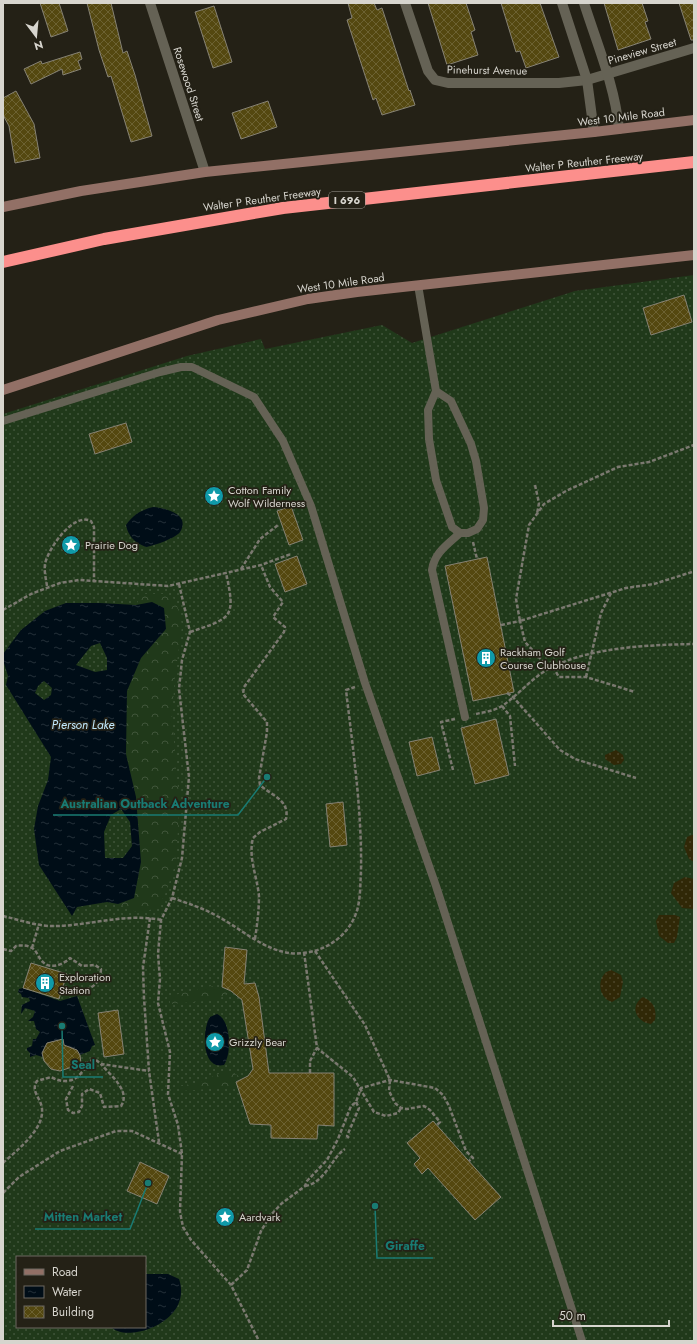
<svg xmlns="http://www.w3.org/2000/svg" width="697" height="1344" font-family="Jost,sans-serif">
<defs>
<pattern id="grass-dots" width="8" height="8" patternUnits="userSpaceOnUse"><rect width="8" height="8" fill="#20391a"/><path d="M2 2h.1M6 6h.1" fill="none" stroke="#40553a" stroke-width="1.8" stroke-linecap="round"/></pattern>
<pattern id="forest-crowns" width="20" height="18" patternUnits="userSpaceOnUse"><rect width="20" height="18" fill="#20391a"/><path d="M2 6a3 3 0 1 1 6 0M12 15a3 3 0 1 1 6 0" fill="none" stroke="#40553a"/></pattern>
<pattern id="sand-dots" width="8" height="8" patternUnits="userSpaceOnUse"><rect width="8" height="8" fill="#302807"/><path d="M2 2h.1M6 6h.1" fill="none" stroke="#4d462a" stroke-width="1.8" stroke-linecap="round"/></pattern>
<pattern id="water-ripples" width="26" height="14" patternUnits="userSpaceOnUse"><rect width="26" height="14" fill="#000d17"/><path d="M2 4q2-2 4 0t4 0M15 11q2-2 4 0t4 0" fill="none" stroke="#242f38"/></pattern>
<pattern id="building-cross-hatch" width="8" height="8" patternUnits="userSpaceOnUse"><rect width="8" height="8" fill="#544810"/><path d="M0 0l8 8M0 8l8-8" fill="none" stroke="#6c6232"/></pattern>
</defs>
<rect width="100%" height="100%" fill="#242116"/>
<path fill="url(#grass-dots)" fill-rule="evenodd" d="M694 275V1341H3V414L187 356 261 339 265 349 382 325 412 343 575 291ZM17 1257H145V1327H17Z"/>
<g fill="url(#forest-crowns)">
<path d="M142 594H168L175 600 180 615 182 626 175 676 172 715 177 782 180 795 176 862 166 892 161 902 153 909 143 912H136L118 904 134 898 141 862 136 797 126 754V691L141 658 166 629 152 602 136 605Z"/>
<path d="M211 986 231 991 217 1000 170 1004V996Z"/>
<path d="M221 1073C229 1072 238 1073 243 1080L236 1082 238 1087 180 1091V1086L197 1083Z"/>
</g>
<g fill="url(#sand-dots)">
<path d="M616 750 623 755 624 760 621 764 614 765 605 759V755Z"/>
<path d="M692 835H694V862L689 859 684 847 687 837Z"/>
<path d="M685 877 694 879V909L682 908 671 893 674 883Z"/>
<path d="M659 915H675L680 917 677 937 674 943H668L659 936 656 921Z"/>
<path d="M611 970 621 975 623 982 620 997 612 1002C597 998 596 974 611 970Z"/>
<path d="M643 997C653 1001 657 1009 655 1020L651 1024C636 1022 629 1006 643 997Z"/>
</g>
<g fill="url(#water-ripples)" fill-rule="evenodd">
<path d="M153 507C165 508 191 514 180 532 176 538 153 546 146 547 135 543 128 536 126 525 133 515 141 510 153 507Z"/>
<path d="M152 602 164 608 166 629 141 658 127 691 126 754 136 797 141 862 134 898 118 904 107 902 77 907 72 916 39 865 34 829 38 806 48 780 51 757 6 685 8 676 3 660V654L21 630 45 611 66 603H100L136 605ZM100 643 107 658V670L95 672 76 665 91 646ZM44 681 52 688 51 695 44 700 35 693 38 686ZM121 809 130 822 132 846 123 858H105L104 832 111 815Z"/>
<path d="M23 988 60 1001 77 996 95 1045 92 1046 90 1051 80 1055C76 1049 72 1047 65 1048L62 1039 47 1043 43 1057 36 1055 30 1057V1053L27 1050V1048L32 1046 33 1039H36L40 1032 36 1029 34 1021H28L33 1017 35 1011 25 1008 21 1014 22 1005 30 1001 29 998 22 997 21 994 18 992 19 989Z"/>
<path d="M217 1014C231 1020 232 1053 224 1065 201 1070 202 1029 210 1017Z"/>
<path d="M145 1274H168L179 1279C194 1322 127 1344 111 1327H145Z"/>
</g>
<g fill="url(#building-cross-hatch)" stroke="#868274">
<path d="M40 3H59L68 31 51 37Z"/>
<path d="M87 3H111L123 53 127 51 135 75 152 136 131 142 111 76 108 77 99 50Z"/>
<path d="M348 3H374L377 10 382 8 409 91 410 90 415 105 382 115 376 98 373 100 347 20 352 18Z"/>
<path d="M428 3H466L475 30 471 32 478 55 447 65Z"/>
<path d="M501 3H540L559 57 526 68 520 51 516 52Z"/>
<path d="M604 3H642L648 21 645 22 651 39 618 50Z"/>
<path d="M679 3H694V40H691Z"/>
<path d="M214 6 232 62 213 68 195 12Z"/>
<path d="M80 52 82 59 78 61 81 69 63 75 62 69 31 84 24 69 41 61 42 64Z"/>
<path d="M16 91 34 124 40 158 15 163 9 126 3 115V98Z"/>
<path d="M268 101 277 127 241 139 232 113Z"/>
<path d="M684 295 692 322 651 335 643 308Z"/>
<path d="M126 423 132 442 95 454 89 434Z"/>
<path d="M291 506 303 540 289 545 277 511Z"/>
<path d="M297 556 307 584 285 592 275 564Z"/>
<path d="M487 557 514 692 473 701 445 566Z"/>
<path d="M496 719 509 775 475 784 461 728Z"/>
<path d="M432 737 440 770 417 776 409 742Z"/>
<path d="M343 802 347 845 330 847 326 804Z"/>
<path d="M225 947 247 950 244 984 255 983 259 997 269 1073H334V1126L318 1125 317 1139 271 1138V1125L250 1124 236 1082 248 1076 253 1069 242 1000 231 991 222 987Z"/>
<path d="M31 963 67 974 59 999 23 988Z"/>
<path d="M118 1010 124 1054 104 1057 98 1013Z"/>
<path d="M63 1039 64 1045 77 1050 80 1055 81 1064 60 1071 51 1069 44 1061 42 1053 47 1043Z"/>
<path d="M433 1121 501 1197 475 1220 428 1168 422 1174 414 1164 420 1158 407 1143Z"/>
<path d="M140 1162 169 1176 157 1204 127 1191Z"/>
</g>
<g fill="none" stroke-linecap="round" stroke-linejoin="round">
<g stroke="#7b7970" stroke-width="2.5" stroke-dasharray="4 2" stroke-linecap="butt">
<path d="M535 485 539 503 537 514"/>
<path d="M473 542 477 559"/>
<path d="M241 569 260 539 278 525"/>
<path d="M692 572 654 584 626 588 520 621 516 599 529 525 544 504 566 491 618 467 649 462 694 445"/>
<path d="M179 584 190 632 182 660 179 689 189 777 188 788 182 858 172 898 161 920 158 954 160 979 158 1003 170 1052 168 1094 178 1125 182 1154 180 1212 183 1227 191 1240 231 1285 259 1341"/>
<path d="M47 586C46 579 44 572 45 564 48 549 73 512 91 521L94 527V581"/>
<path d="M3 610 31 594 60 583 79 580 168 586 261 565 291 554"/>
<path d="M501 625 520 621 525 642 550 669"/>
<path d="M190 632C232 618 236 618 226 573"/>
<path d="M553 667 559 677H586L635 692"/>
<path d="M586 677 601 613 611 593"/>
<path d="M507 693 513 697 560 750 575 759 636 778"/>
<path d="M502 706 510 716 515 766"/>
<path d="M476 714C484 712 494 711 502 706 517 696 529 681 545 671 585 647 648 645 694 644"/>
<path d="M453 770 441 722 455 719"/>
<path d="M172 898C187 903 203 908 217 916 240 928 262 949 289 953 316 956 344 942 355 916 361 902 360 885 361 871 362 810 353 750 346 690L355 687"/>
<path d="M3 916C20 920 39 927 57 926 93 925 125 913 161 920"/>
<path d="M150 918 143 967 144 998 149 1071 159 1142"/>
<path d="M255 939C257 925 259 911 259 896 257 876 248 857 253 838L260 832 286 819C290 800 272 796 260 785L259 778 267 732V722L243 694 244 687 284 632 285 627 273 617 283 602 270 587 261 565"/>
<path d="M32 948 39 924"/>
<path d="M3 949 11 951 16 946C22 945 27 945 32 948 37 951 38 957 42 961 49 970 63 965 70 958L82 966 95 965 101 969C100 992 79 992 61 991"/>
<path d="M315 951 365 1025 390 1080 389 1091 395 1103 401 1108 407 1109 424 1106 430 1110 440 1122 437 1125"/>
<path d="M304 952 317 1048 353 1077 374 1112 386 1116 398 1113 401 1108"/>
<path d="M310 1073V1061L317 1048"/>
<path d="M73 1086 66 1099 68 1110 73 1113 79 1112 82 1106V1094L89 1089 100 1093 104 1107 121 1106C131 1091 111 1076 101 1064"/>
<path d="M349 1138 347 1136 359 1108 356 1102"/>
<path d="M3 1163C17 1150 44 1130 42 1109 41 1097 30 1092 37 1081L51 1077C62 1083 74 1083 82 1072 85 1069 86 1065 89 1061L96 1060 101 1064 149 1071"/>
<path d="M305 1186C325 1183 332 1157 345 1149"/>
<path d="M3 1193 19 1177 60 1151 116 1131H132L182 1154"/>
<path d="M231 1285 247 1270 261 1231 270 1216 281 1204 305 1186 307 1181 327 1160 338 1139 351 1106 356 1102 361 1088 390 1080 435 1088 443 1095 449 1106 466 1151 473 1158 469 1161"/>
</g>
<g stroke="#656255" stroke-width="8">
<path d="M418 285 436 391 428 410 429 439 436 480 452 527 460 533H468L477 529 483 520 484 508 476 461 471 444 451 401 436 391"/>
<path d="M3 421 160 372 181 367H192L254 397 283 441 311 506 365 683 436 886 582 1341"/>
<path d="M460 533C448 544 434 553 432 570L465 717"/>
</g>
<g stroke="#656255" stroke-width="10">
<path d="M150 3 205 172"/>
<path d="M405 3 428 71 435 80 448 83H559L587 80 694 48"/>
<path d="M562 3 587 80 594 132"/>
<path d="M584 3C597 44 615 86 619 129"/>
</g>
<g stroke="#927066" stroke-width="10">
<path d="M3 207 81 191 205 172 594 132 694 120"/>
<path d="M3 390 218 320 308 299 357 292 694 255"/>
</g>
<path stroke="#fc8f8c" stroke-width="12" d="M3 262 104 239 283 208 694 162"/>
</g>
<defs>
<g id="sight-disc" transform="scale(1)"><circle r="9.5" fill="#0f9aa8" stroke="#242116"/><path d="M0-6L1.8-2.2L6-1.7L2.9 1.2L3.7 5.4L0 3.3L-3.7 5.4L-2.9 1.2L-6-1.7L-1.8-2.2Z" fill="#fff"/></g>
<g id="building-disc" transform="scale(1)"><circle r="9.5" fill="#0f9aa8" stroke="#242116"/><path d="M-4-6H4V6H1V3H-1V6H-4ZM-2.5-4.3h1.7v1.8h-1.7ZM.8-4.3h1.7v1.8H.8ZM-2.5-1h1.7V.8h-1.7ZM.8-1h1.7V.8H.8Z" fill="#fff"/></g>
</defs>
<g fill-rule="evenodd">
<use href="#sight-disc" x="214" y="496"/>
<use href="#sight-disc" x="71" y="545"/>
<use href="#building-disc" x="486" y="658"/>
<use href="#building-disc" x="45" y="983"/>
<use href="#sight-disc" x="215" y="1042"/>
<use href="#sight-disc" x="225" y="1217"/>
</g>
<g text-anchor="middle" stroke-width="3.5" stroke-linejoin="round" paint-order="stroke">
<rect fill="#242116" stroke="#a19f97" stroke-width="1" x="329" y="192" width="36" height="16" rx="3"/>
<g font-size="10" font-weight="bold" fill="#d7d5ce">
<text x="347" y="204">I 696</text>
</g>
<g font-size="11" fill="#d7d5ce" stroke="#242116">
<text transform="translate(642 51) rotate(-16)" y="4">Pineview Street</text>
<text transform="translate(487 70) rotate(1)" y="4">Pinehurst Avenue</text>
<text transform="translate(189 84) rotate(72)" y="4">Rosewood Street</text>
<text transform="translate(621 117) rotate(-7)" y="4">West 10 Mile Road</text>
<text transform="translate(584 162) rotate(-6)" y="4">Walter P Reuther Freeway</text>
<text transform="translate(262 199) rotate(-8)" y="4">Walter P Reuther Freeway</text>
<text transform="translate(341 283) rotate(-8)" y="4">West 10 Mile Road</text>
</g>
<g font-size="11" fill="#d7d5ce" stroke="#242116" text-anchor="start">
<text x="228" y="494">Cotton Family<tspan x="228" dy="13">Wolf Wilderness</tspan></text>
<text x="85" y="549">Prairie Dog</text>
<text x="500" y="656">Rackham Golf<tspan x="500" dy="13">Course Clubhouse</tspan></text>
<text x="59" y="981">Exploration<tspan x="59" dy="13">Station</tspan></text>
<text x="229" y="1046">Grizzly Bear</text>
<text x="239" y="1221">Aardvark</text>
</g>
<g font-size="12" font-style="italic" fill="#c1e8fc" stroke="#242116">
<text x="83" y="729">Pierson Lake</text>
</g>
</g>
<path fill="none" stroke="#197b73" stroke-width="1.5" d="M267 777L238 815H53M62 1026L63 1077H103M148 1183L130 1229H35M375 1206L377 1258H433"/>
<g fill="#197b73" stroke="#242116" stroke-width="1.5">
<circle cx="267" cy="777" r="4"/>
<circle cx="62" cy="1026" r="4"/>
<circle cx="148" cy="1183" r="4"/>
<circle cx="375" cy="1206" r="4"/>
</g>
<g font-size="12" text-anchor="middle" font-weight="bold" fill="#197b73" stroke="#242116" stroke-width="3.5" stroke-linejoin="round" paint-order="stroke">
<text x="145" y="808">Australian Outback Adventure</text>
<text x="83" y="1069">Seal</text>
<text x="83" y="1221">Mitten Market</text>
<text x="405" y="1250">Giraffe</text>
</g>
<rect width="697" height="1344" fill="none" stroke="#d7d5ce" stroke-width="8"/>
<rect x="16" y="1256" width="130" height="72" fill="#242116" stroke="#6c6960"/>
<rect x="24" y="1269" width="20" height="6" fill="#927066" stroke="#6c6960"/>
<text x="52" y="1276" font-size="12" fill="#d7d5ce">Road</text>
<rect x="24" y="1286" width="20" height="12" fill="url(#water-ripples)" stroke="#6c6960"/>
<text x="52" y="1296" font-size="12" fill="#d7d5ce">Water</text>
<rect x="24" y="1306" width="20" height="12" fill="url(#building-cross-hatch)" stroke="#6c6960"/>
<text x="52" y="1316" font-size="12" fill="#d7d5ce">Building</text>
<g transform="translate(36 36) rotate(164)" stroke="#242116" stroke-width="3" paint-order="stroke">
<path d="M0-3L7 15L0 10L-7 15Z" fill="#d7d5ce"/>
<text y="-6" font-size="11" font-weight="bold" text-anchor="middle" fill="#d7d5ce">N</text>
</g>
<path d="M553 1320v6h116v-6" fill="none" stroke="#d7d5ce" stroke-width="2"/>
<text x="559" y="1320" font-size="12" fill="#d7d5ce" stroke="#242116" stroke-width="3" paint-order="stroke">50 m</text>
</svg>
